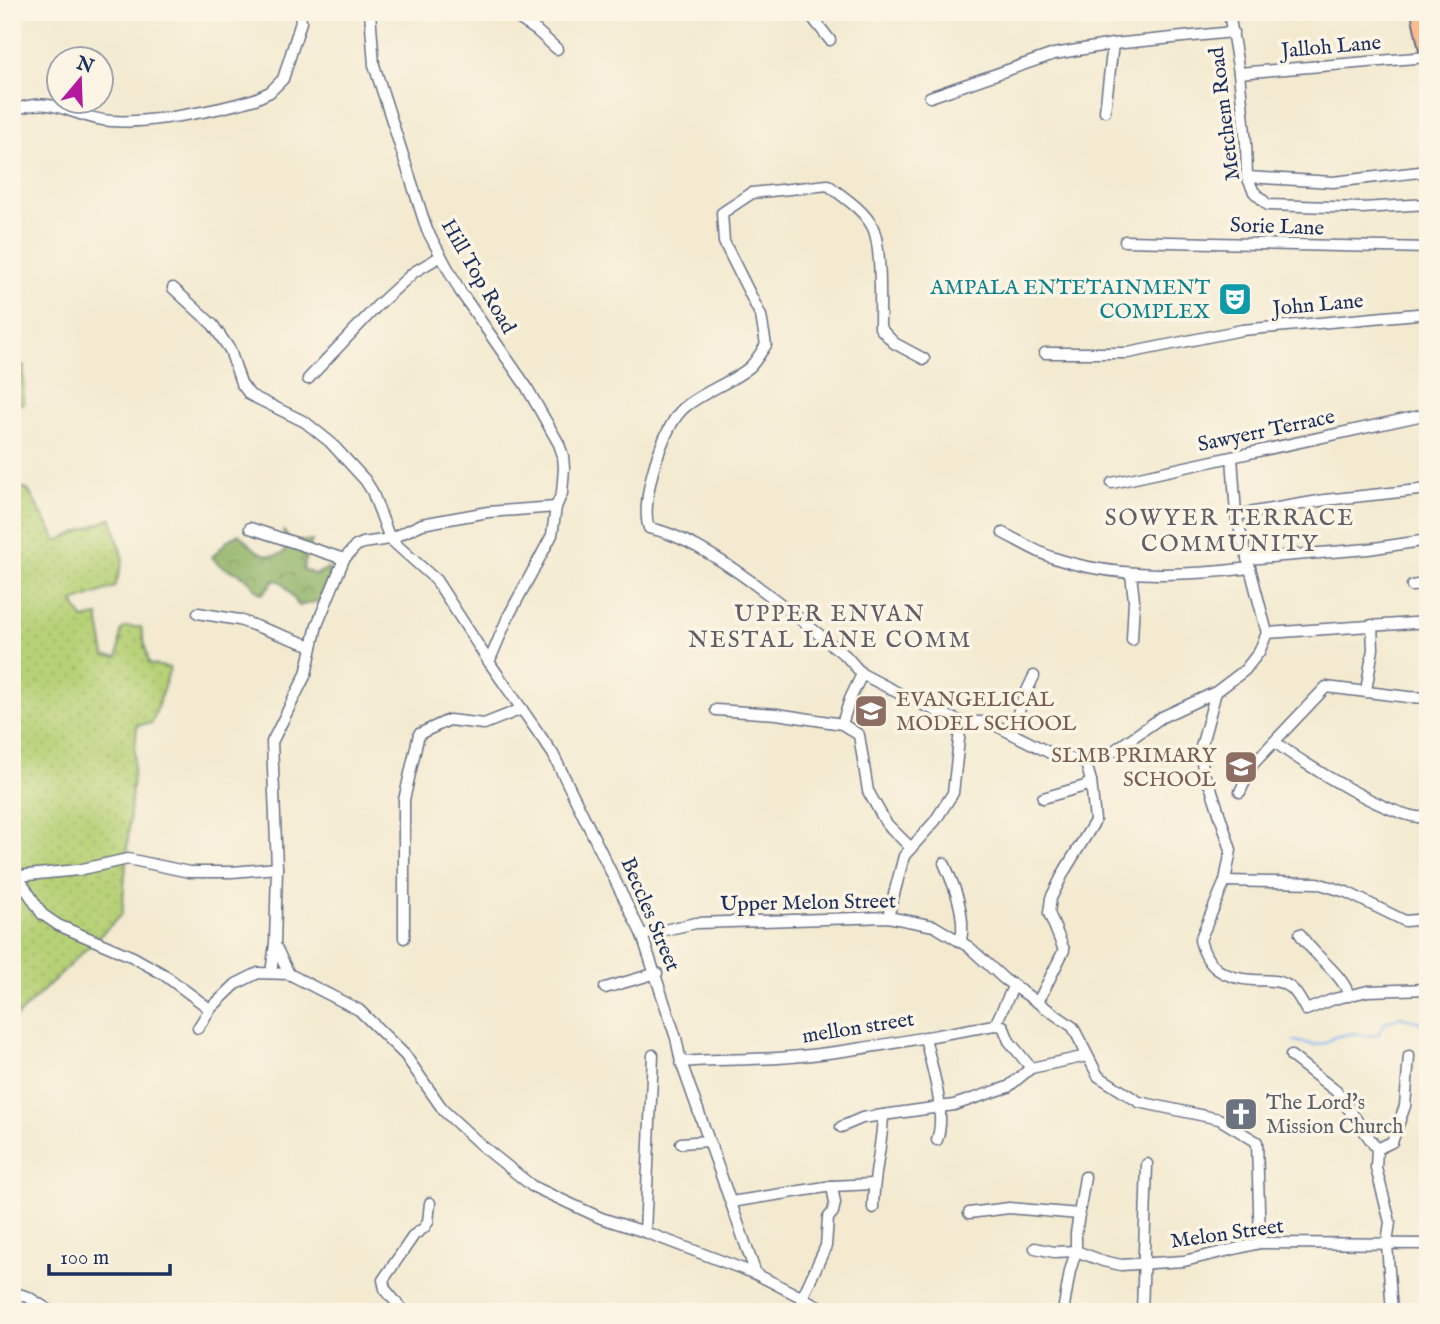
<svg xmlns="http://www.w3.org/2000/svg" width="1440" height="1324" font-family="'IM FELL English',serif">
<defs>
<pattern id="grass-dots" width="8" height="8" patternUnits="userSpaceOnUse" patternTransform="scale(1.75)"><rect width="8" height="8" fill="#b7d177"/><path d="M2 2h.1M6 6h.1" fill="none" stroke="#9db469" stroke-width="1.8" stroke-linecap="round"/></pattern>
<pattern id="forest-crowns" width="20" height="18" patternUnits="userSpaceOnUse" patternTransform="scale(1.75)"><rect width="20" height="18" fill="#91b368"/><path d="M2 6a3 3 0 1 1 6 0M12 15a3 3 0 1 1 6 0" fill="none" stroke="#769259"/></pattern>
</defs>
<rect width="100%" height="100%" fill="#fcf5e5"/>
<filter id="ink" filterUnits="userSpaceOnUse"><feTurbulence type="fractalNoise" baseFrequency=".0143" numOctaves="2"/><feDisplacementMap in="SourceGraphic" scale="14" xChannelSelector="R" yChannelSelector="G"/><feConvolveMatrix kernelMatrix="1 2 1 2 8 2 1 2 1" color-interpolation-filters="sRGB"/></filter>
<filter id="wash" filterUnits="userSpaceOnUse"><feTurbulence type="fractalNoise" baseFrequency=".00686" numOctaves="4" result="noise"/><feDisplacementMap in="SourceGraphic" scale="28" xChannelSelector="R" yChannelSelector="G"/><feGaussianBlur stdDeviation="1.57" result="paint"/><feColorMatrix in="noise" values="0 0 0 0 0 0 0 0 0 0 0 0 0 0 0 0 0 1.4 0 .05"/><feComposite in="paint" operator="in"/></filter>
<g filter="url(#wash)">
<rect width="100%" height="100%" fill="#f3ead0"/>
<g fill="url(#grass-dots)" stroke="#69806a" stroke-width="2">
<path d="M12 364 24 365 23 404H12Z"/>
<path d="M12 483 28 490 57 541 112 518 123 560 115 587 73 602 83 619 98 616 105 656 118 657 121 630 126 627H141L149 664 170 668 152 723 137 725 122 914 12 1021Z"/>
</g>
<path fill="url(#forest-crowns)" stroke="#567163" stroke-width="2" d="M283 530 288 538 300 541H312L303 569 315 575 328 568 331 577 322 600 299 606 282 582 275 580 262 594C253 590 253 583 246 578 233 567 223 573 212 557L228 540 239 534C252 548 264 561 284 553L287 544Z"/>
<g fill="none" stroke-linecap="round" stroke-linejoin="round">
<path stroke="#82b7f1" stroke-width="2.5" d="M1294 1041 1316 1045 1326 1043 1334 1037 1354 1033 1367 1036 1378 1035 1384 1023 1400 1017 1428 1024"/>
</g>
</g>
<g filter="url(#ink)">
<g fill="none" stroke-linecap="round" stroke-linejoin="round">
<g stroke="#677086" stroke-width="13">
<g id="minor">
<path d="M370 12 374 65 427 230 460 291 526 386 559 444 563 456 564 468 562 493 556 507 552 535 508 617 489 662"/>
<path d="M509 12 536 30 557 49"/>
<path d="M808 12 830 40"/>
<path d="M1229 12 1239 73 1246 143 1247 177 1254 192 1268 205 1362 208 1428 204"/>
<path d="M1239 73 1427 57"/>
<path d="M930 97 1054 54 1113 44 1233 32"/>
<path d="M12 111C55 93 71 118 111 121 148 124 220 110 255 99L270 92 283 79 301 22 300 12"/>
<path d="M1105 111 1113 44"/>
<path d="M1247 177 1333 182 1428 171"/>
<path d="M1125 241 1428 248"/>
<path d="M173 288 213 325 230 350 241 383 250 395 305 422 330 442 365 480 372 491 390 539 436 580 489 662 553 754 642 935 676 1038 681 1062 756 1274 830 1312"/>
<path d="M1045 353H1128L1242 330 1428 313"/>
<path d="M924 359 894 343 880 328C880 304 882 244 872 226 863 209 843 197 828 185L752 193 722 213 724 242 761 316 766 345C761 352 756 361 750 367 731 383 704 391 685 407 663 424 639 502 649 528 710 540 796 617 846 656L862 674 910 699 961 722H989L1056 756 1080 761 1112 752 1162 717 1216 692 1245 670 1259 652 1267 633 1250 568"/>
<path d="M308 379 378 305 414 272 441 256"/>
<path d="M1112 483 1428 414"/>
<path d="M1236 515 1325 500 1428 489"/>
<path d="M250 528 344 559"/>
<path d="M1003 533C1019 541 1035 551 1051 557 1115 579 1185 576 1250 568L1236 515 1232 457"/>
<path d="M1247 559 1368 549 1428 540"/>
<path d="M1131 574 1134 600 1132 640"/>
<path d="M1412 586 1428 583"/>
<path d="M198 613 239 620 312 646"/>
<path d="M1267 633 1428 622"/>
<path d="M1366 691 1373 649 1372 625"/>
<path d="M1216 692 1201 747 1203 773 1211 788 1231 850 1225 881 1200 940C1207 968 1223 978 1253 980 1267 981 1278 979 1290 987 1297 992 1302 1003 1306 1010L1334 999 1368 991 1428 989"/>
<path d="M716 710 777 714 842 724 859 735 868 791 886 823 911 848"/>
<path d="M842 724 850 699 862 674"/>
<path d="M1011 733 1023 699 1034 676"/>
<path d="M1275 742C1300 762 1398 823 1428 817"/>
<path d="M1240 792 1253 764 1326 687 1408 697 1428 698"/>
<path d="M1043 798 1085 786 1091 781 1085 760"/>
<path d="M944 863C955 887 966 915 961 941"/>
<path d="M15 872 42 914 58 925 133 957 163 974 210 1009"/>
<path d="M12 874 18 876 78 870 128 859 189 872H232L277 868"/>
<path d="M1225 881 1317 883 1346 892 1405 921 1428 919"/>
<path d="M888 917 904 856 935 821 953 793 961 722"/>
<path d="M1300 934C1313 956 1343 973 1349 996"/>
<path d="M642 935 696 923 888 917 934 926 969 947 1004 979 1073 1027 1098 1076 1139 1102 1219 1119 1257 1142 1260 1243"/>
<path d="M404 938V800L419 734 449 720 484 724 522 709"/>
<path d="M275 945 289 974"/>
<path d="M271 973 275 944 277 868 272 742 306 674 317 625 344 559 356 546 363 543 390 539 422 524 488 512 556 507"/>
<path d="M605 988 657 973"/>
<path d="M1038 1002 1064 950 1049 913 1051 898 1065 870 1095 821 1091 781"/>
<path d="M995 1025 1003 1026 1009 1041 1031 1068"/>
<path d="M198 1028 210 1009 236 984 258 973 289 974 359 1010 405 1055 444 1111 481 1145 532 1186 601 1218 645 1232 756 1274"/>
<path d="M925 1037C931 1066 947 1112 937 1140"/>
<path d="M1291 1056 1336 1091 1377 1149 1376 1168 1390 1222 1387 1244 1392 1312"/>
<path d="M681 1062C713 1059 745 1060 778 1058 851 1053 923 1037 995 1025L1014 985"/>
<path d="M841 1127 862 1118 954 1105 1008 1087 1031 1068 1087 1056"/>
<path d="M681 1143 708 1141"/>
<path d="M1377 1149 1392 1142 1405 1106 1409 1056"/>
<path d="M731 1202 832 1186 873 1184"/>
<path d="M873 1208C873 1177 882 1147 883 1115"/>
<path d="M969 1213 1009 1208 1079 1214"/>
<path d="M645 1232 653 1055"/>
<path d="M1035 1248 1054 1252 1076 1251 1103 1261 1121 1265 1184 1261 1260 1243 1428 1244"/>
<path d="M12 1292 28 1297 52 1312"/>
<path d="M802 1298 826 1246 828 1218 833 1212 835 1203 832 1186"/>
<path d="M404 1312 385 1289 383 1280 414 1235 424 1228 428 1222 430 1203"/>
<path d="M1063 1312 1070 1271 1076 1251V1233L1085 1177"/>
<path d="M1142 1312 1147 1164"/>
</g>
</g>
<g stroke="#677086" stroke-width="16">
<path id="major" d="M1418 12 1428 60"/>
</g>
<use href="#minor" stroke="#fff" stroke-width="10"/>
<use href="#major" stroke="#fbbb8d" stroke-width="12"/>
</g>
</g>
<defs>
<g id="theatre-square" transform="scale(1.75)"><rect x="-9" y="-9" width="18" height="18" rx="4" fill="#0f9aa8" stroke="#fcf5e5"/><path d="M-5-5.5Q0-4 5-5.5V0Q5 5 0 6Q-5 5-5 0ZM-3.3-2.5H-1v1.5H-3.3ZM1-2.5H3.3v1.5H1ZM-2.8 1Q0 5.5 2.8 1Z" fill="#fff"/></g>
<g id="school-square" transform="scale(1.75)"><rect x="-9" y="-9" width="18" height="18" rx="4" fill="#8d6e63" stroke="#fcf5e5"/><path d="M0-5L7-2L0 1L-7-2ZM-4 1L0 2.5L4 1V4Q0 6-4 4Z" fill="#fff"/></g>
<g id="church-square" transform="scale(1.75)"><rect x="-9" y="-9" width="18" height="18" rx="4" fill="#6b7280" stroke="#fcf5e5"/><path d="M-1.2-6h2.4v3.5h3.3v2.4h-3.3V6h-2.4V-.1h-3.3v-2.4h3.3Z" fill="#fff"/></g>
</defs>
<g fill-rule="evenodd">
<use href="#theatre-square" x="1235" y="299"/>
<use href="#school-square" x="871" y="711"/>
<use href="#school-square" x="1241" y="767"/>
<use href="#church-square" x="1241" y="1114"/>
</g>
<g text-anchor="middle" stroke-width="7" stroke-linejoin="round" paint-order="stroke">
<g font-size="21" fill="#1b2f5e" stroke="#fcf5e5">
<text transform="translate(1331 46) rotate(-5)" y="7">Jalloh Lane</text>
<text transform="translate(1224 114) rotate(-97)" y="7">Metchem Road</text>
<text transform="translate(1277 226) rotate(2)" y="7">Sorie Lane</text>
<text transform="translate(479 276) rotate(60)" y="7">Hill Top Road</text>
<text transform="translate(1318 304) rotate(-5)" y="7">John Lane</text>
<text transform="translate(1266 430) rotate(-12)" y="7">Sawyerr Terrace</text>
<text transform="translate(808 902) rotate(-1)" y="7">Upper Melon Street</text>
<text transform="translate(651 914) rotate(67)" y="7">Beccles Street</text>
<text transform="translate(858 1027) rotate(-9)" y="7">mellon street</text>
<text transform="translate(1227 1233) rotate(-8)" y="7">Melon Street</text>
</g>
<g font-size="21" fill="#0d838f" stroke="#fcf5e5" text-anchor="end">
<text x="1210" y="294">AMPALA ENTETAINMENT<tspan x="1210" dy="24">COMPLEX</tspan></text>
</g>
<g font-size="21" fill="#785e54" stroke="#fcf5e5" text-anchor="start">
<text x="896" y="706">EVANGELICAL<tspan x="896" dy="24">MODEL SCHOOL</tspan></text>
<text x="1216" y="762" text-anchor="end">SLMB PRIMARY<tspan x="1216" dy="24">SCHOOL</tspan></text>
</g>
<g font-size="21" fill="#5b616d" stroke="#fcf5e5" text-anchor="start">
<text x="1266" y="1109">The Lord's<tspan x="1266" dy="24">Mission Church</tspan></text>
</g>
<g font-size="23" letter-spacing="2" fill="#605e68" stroke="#fcf5e5">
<text x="1230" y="525">SOWYER TERRACE<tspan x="1230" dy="26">COMMUNITY</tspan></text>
<text x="830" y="621">UPPER ENVAN<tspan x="830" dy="26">NESTAL LANE COMM</tspan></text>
</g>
</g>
<rect width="1440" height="1324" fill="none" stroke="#fcf5e5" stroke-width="42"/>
<g transform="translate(80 80) rotate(19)"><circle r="33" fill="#fcf5e5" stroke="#a2a6af" stroke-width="2"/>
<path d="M0-5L12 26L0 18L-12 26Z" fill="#b5179e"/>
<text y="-10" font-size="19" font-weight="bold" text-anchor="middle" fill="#1b2f5e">N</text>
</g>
<path d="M49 1264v10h121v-10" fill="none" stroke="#1b2f5e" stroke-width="3.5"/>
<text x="60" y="1264" font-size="21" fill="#1b2f5e" stroke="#fcf5e5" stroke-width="5" paint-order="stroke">100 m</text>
</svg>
